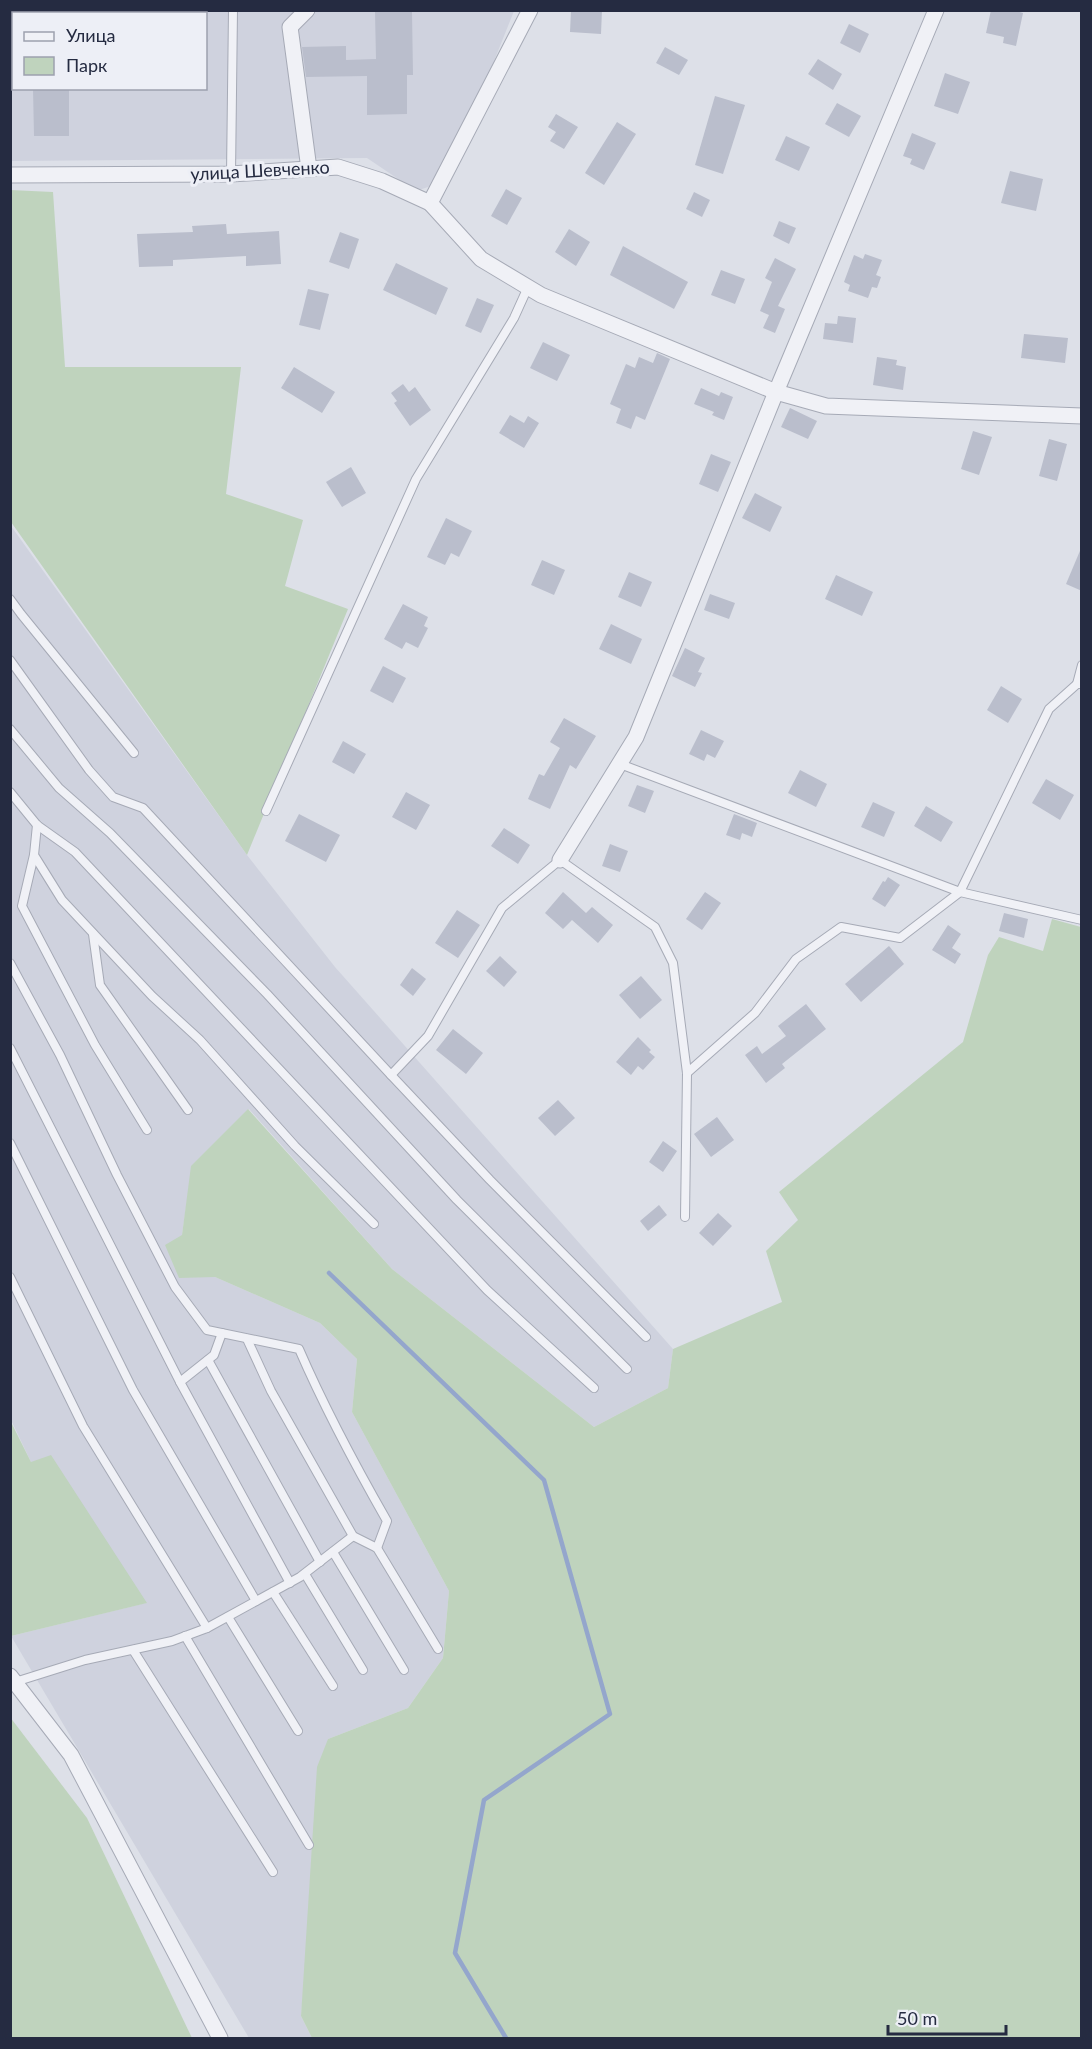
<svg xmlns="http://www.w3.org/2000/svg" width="1092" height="2049" font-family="Lato,sans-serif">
<rect width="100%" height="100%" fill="#dde0e8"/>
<g fill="#cfd2de" fill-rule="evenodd">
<path d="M10 11H514L446 181 416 191 367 158 11 161ZM14 14H206V88H14Z"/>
<path d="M11 526 247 855 335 967 673 1349 668 1388 594 1427 392 1269 249 1109 192 1166 182 1235 215 1277 320 1323 357 1359 352 1412 449 1591 443 1658 408 1708 328 1739 301 2016 312 2038H249L11 1636 146 1603 31 1462 11 1420Z"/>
</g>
<g fill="#bfd3bd">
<path d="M10 190 53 192 65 367H241L226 494 303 520 285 586 348 609 247 855 11 522Z"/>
<path d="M1052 919 1081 927V2038H312L301 2016 317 1767 328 1739 408 1708 443 1658 449 1591 352 1412 357 1359 320 1323 215 1277 179 1278 165 1245 182 1235 191 1166 248 1109 392 1269 594 1427 668 1388 673 1349 782 1302 766 1251 798 1220 779 1192 963 1042 988 955 999 937 1043 951Z"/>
<path d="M10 1420 31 1462 51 1455 147 1603 11 1636Z"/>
<path d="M10 1717 87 1818 192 2038H11Z"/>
</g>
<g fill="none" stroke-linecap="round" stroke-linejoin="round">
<path stroke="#94a6cc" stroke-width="4.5" d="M329 1273 544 1480 610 1714 484 1800 455 1953 506 2038"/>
</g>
<g fill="#babecc">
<path d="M378 10 412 12 413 75H407V114L367 115V76L306 77 302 47 346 46V60L376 59 375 12Z"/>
<path d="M571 10H602L601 34 570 32Z"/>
<path d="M991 10H1012L1023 13 1016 46 1003 43 1004 37 986 33Z"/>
<path d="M849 24 869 34 860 53 840 43Z"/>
<path d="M665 47 688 60 679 75 656 63Z"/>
<path d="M818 59 842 74 833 90 808 74Z"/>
<path d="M945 73 970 82 958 114 934 106Z"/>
<path d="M33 88H69V136H34Z"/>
<path d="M715 96 745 105 723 174 695 165Z"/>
<path d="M837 103 861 116 849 137 825 124Z"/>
<path d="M556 114 578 127 564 149 550 141 556 132 548 127Z"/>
<path d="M617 122 636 134 604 185 585 173Z"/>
<path d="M912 133 936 143 924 170 910 164 912 159 903 156Z"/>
<path d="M786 136 810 147 799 171 775 160Z"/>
<path d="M1010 171 1043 179 1036 211 1001 203Z"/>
<path d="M506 189 522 198 507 225 491 216Z"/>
<path d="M694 192 710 200 702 217 686 209Z"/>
<path d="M779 221 796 228 789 244 773 236Z"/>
<path d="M226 224 227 234 279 231 281 264 246 266V256L173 260V266L139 267 137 234 193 232 192 226Z"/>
<path d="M569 229 590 242 576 266 555 252Z"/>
<path d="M340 232 359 239 349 269 329 262Z"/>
<path d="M623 246 688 282 674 309 610 275Z"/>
<path d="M865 254 882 260 876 275 881 277 877 288 872 287 868 298 848 291 850 285 844 282 854 255 863 259Z"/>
<path d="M775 258 796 269 778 306 785 309 775 333 763 328 769 315 760 311 772 282 765 278Z"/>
<path d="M396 263 448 288 436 315 383 290Z"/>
<path d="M721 270 745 279 735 304 711 295Z"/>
<path d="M308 289 329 294 320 330 299 325Z"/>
<path d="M477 298 494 305 481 333 465 326Z"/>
<path d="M838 316 856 318 853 343 823 339 825 323 837 324Z"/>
<path d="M1024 334 1068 338 1065 363 1021 358Z"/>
<path d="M543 342 570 355 557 381 530 368Z"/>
<path d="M657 353 670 359 645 420 636 416 631 429 616 423 621 409 610 404 626 364 635 368 639 357 653 363Z"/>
<path d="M877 357 897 360 896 365 906 367 903 390 873 385Z"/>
<path d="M294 367 335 392 322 413 281 388Z"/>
<path d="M403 384 409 392 415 387 431 410 410 426 394 403 397 401 391 393Z"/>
<path d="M701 388 719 396 721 392 733 397 724 420 712 415 714 412 694 404Z"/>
<path d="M790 408 817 421 808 439 781 427Z"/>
<path d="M510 415 524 423 528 416 539 423 524 448 499 433Z"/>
<path d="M973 431 992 437 979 475 961 469Z"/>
<path d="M1049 439 1067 444 1057 481 1039 476Z"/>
<path d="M711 454 731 462 718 492 699 484Z"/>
<path d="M351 467 366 493 342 507 326 482Z"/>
<path d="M755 493 782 507 770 532 742 518Z"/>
<path d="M446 518 472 531 459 557 451 553 445 565 427 557Z"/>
<path d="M1082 546V591L1066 584Z"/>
<path d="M542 560 565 570 554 595 531 585Z"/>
<path d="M629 572 652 582 641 607 618 597Z"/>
<path d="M836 575 873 592 862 616 825 599Z"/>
<path d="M710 594 735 603 729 619 704 610Z"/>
<path d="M403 604 428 617 424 626 428 628 418 648 406 642 402 649 384 639Z"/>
<path d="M611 624 642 639 631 664 599 649Z"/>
<path d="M685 648 705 658 698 672 702 673 695 687 672 676Z"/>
<path d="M383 666 406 678 393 703 370 691Z"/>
<path d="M1001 686 1022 699 1008 723 987 710Z"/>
<path d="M564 718 596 736 576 769 570 765 550 809 528 799 539 774 544 776 560 748 550 742Z"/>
<path d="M701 730 724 741 715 758 707 754 704 761 689 754Z"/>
<path d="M343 741 366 754 354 774 332 762Z"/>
<path d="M800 770 827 784 816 807 788 793Z"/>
<path d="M1046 779 1074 795 1060 820 1032 803Z"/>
<path d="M637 785 654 791 645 813 628 806Z"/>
<path d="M406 792 430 805 416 830 392 817Z"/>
<path d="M873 802 895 812 884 837 861 827Z"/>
<path d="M926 806 953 822 941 842 914 826Z"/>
<path d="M299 814 340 835 326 862 285 841Z"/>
<path d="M734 814 757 823 752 837 742 833 740 840 726 835Z"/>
<path d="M504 828 530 845 518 864 491 846Z"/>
<path d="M610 844 628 851 620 872 602 866Z"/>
<path d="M888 877 900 885 885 907 872 899 883 881 885 882Z"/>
<path d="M563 892 586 913 592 907 613 925 598 943 572 920 563 929 545 913Z"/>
<path d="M705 892 721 903 702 930 686 919Z"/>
<path d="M457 910 480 925 458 958 435 943Z"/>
<path d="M1004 913 1028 919 1024 938 999 931Z"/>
<path d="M948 925 961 934 952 948 961 954 955 964 932 950Z"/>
<path d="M889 946 904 964 861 1002 845 984Z"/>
<path d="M500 956 517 972 504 987 486 971Z"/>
<path d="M412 968 426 979 413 996 400 985Z"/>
<path d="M641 976 662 1000 640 1019 619 995Z"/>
<path d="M806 1004 826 1029 782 1064 785 1068 766 1083 745 1055 757 1046 762 1054 786 1036 778 1026Z"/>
<path d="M453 1029 483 1053 466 1074 436 1050Z"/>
<path d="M638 1037 651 1050 649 1052 655 1057 643 1070 638 1066 631 1075 616 1062Z"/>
<path d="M558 1100 575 1118 555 1136 538 1118Z"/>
<path d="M717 1117 734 1140 711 1157 694 1134Z"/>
<path d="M663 1141 677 1151 663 1172 649 1162Z"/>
<path d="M659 1205 667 1215 648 1231 640 1221Z"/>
<path d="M718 1213 732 1226 713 1246 699 1233Z"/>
</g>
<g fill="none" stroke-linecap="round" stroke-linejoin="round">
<g stroke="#a6aab6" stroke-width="10">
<g id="lane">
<path d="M231 174 233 10"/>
<path d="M10 599 21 614 134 753"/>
<path d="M10 660 89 770 113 797 143 808 391 1075 428 1036 502 908 560 860 655 927 673 963 687 1073 685 1217"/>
<path d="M1077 684 1082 665"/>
<path d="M10 729 59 788 110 833 267 994 457 1200 627 1369"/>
<path d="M620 764 960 892 1082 920"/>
<path d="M10 792 37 825 75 852 487 1290 594 1388"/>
<path d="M266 811 416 479 514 318 528 287"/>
<path d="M37 825 34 855 62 900 152 996 200 1040 295 1146 374 1224"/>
<path d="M34 855 22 906 95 1045 147 1130"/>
<path d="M93 934 100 985 188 1110"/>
<path d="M10 963 60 1055 117 1175 175 1287 207 1330 299 1349C325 1409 355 1465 387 1521L377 1548"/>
<path d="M10 1048 180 1382"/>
<path d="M687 1073 755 1013 796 959 841 927 900 938 960 892 1049 709 1077 684H1082"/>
<path d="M391 1075 490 1180 646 1337"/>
<path d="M10 1143 133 1390 256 1601"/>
<path d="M10 1277 83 1426 207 1628"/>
<path d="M222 1333 214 1355 180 1382 290 1583"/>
<path d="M247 1339 271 1391 353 1536 377 1548 438 1649"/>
<path d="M208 1360 320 1562"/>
<path d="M333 1552 404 1670"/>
<path d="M305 1574 363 1670"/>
<path d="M273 1592 333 1686"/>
<path d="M228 1617 298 1731"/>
<path d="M185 1636 309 1845"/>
<path d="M133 1650 273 1872"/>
<path d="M15 1682 85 1660 172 1641 207 1628 300 1577 353 1536"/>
</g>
</g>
<g stroke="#a6aab6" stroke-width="17">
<g id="street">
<path d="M307 10 290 27 309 169"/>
<path d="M10 175 231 174 338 167 382 181 430 203 530 10"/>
<path d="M430 203 481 259 541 295 776 392 826 406 1082 416"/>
<path d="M560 860 636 737 776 392 936 10"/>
<path d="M10 1676 71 1755 220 2038"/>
</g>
</g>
<use href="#lane" stroke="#f0f1f6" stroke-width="8"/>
<use href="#street" stroke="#f0f1f6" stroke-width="15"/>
</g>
<g text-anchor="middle" stroke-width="6" stroke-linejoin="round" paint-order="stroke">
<g font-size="18" fill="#252b41" stroke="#edeff6">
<text transform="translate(260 171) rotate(-3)" y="6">улица Шевченко</text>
</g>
</g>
<rect width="1092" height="2049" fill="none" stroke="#252b41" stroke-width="24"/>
<rect x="12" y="12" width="195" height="78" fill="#edeff6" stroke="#9da1ae" stroke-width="1.5"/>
<rect x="24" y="32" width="30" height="9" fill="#f0f1f6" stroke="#9da1ae" stroke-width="1.5"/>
<text x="66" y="42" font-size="18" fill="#252b41">Улица</text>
<rect x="24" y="57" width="30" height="18" fill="#bfd3bd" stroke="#9da1ae" stroke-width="1.5"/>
<text x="66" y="72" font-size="18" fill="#252b41">Парк</text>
<path d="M888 2025v9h118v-9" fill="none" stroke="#252b41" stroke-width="3"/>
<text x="897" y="2025" font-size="18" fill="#252b41" stroke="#edeff6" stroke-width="4.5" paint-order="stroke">50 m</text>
</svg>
